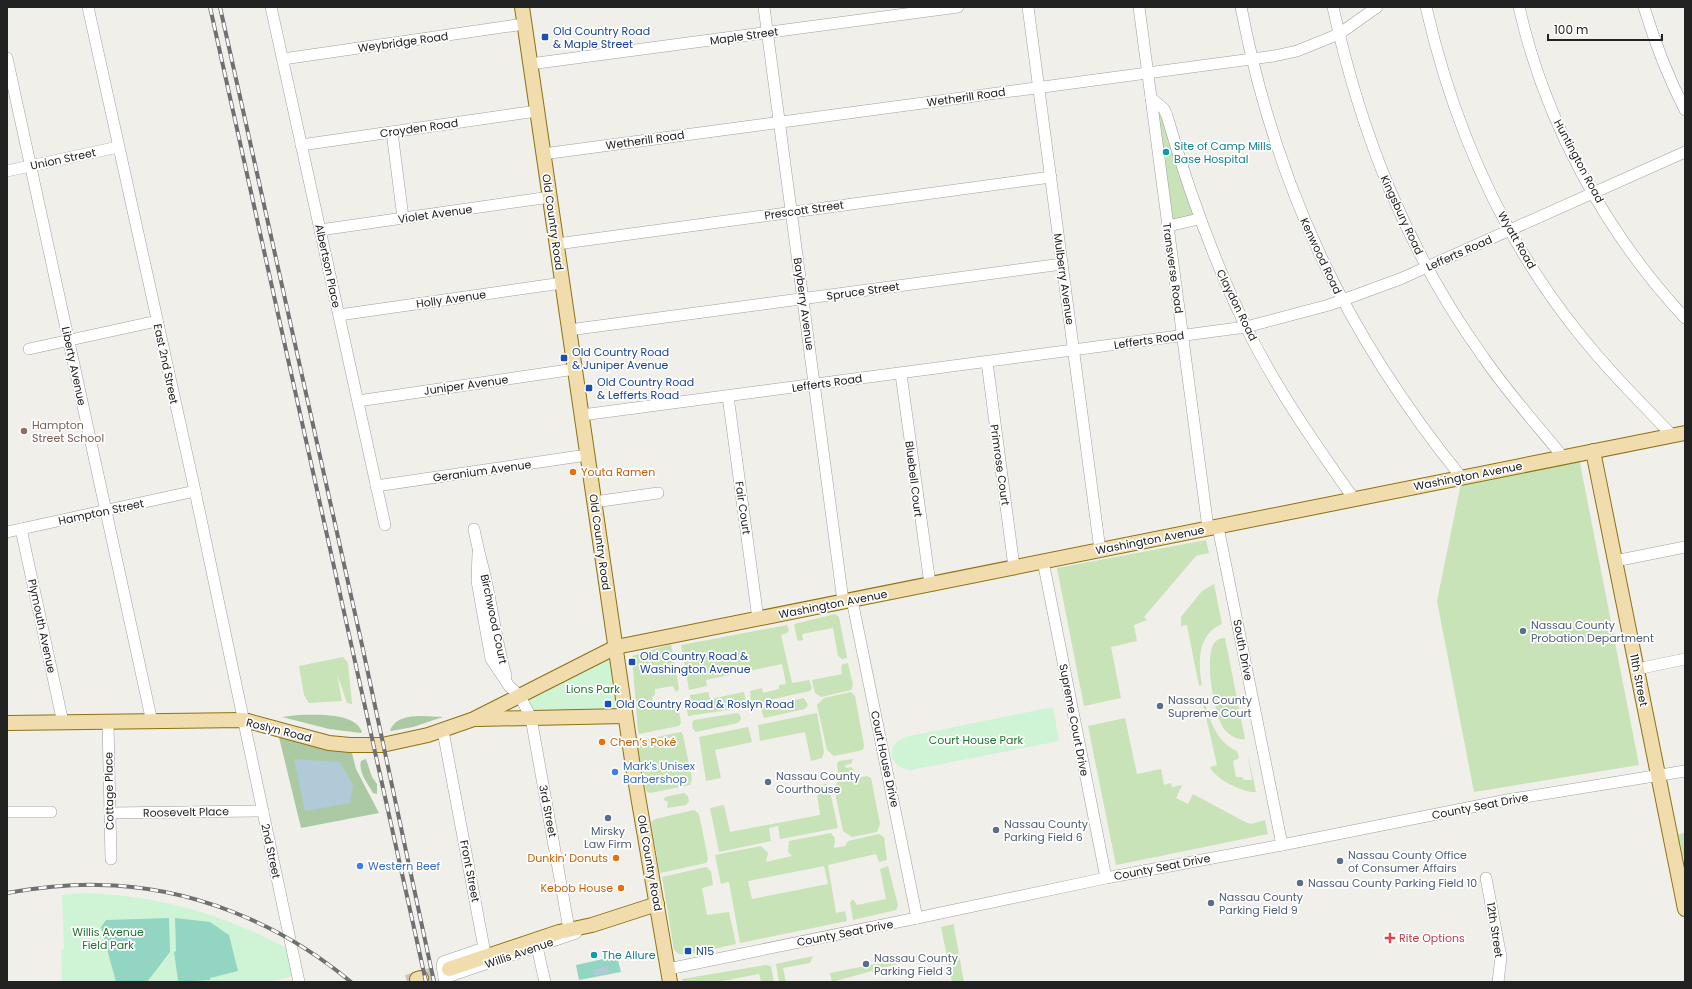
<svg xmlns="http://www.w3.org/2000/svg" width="1692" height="989" font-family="Poppins,sans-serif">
<rect width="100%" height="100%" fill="#f1efea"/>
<g fill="#c7e3b7" fill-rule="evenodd">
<path d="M1151 98 1158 103 1199 219 1168 226Z"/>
<path d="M1579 458 1639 765 1474 792 1437 601 1461 483Z"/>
<path d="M1206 540 1209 553 1196 556 1144 617 1147 620 1134 625 1137 641 1111 647 1121 698 1084 706 1057 568Z"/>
<path d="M1214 584 1222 624C1197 634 1198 663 1202 685L1199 686 1187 625 1181 626V617L1202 591Z"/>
<path d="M835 614 839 617 847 658 842 659 838 656 833 628 802 634 803 640 799 641 797 639 794 624Z"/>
<path d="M787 625 789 630 787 633 781 635 792 683 809 680 812 688 810 691 751 704 750 691 762 688 763 693 779 689V685L786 684 782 664 706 680 707 686 689 690 681 645Z"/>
<path d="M1225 638 1245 739C1238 740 1232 737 1226 731 1215 720 1202 653 1216 641 1218 639 1222 638 1225 638Z"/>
<path d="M671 644 679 689 676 692 673 686 655 689V695L652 697 654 704H657L659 709 678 705 681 723 679 726 639 734 638 732 632 656Z"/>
<path d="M343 657 348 663 352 704 347 703 337 674 342 701 309 703 304 695 299 666Z"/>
<path d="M848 663 853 685 851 690 821 697 815 693 812 680 842 674 841 667 843 664Z"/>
<path d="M708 692 710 699 744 692 747 707 688 716 686 702 691 700 690 695Z"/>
<path d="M851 692 855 696 864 745 863 750 834 756 827 750 817 705 824 698Z"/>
<path d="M804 698 808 705 805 709 764 718 761 710 763 707Z"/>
<path d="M1203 704H1205C1211 723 1217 742 1237 751L1239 758 1233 761 1236 777H1242L1244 780H1252L1247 752 1256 792C1243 793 1215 779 1210 767L1217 765Z"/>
<path d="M737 713 740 715 741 719 738 723 696 732 693 729 692 723 694 720Z"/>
<path d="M817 713 824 752 822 758 811 761 805 732 760 741 758 725Z"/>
<path d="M1125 718 1137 774 1161 769 1164 785 1171 783 1172 787 1182 785 1176 798 1188 804 1193 794 1245 822 1251 824 1265 820 1268 834 1116 865 1088 726Z"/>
<path d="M748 727 752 742 715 750 721 778 706 781 699 737Z"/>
<path d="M681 732 683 735 692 779 690 785 650 793 646 791 637 741Z"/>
<path d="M853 759 851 764 845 765 846 768 851 767 855 771 842 775 838 772 837 764 839 761Z"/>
<path d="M867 776 871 778 880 824 877 832 852 837 843 831 834 787 839 781Z"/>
<path d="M826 784 829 787 838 828 780 839 778 826 769 828 771 841 719 852 710 808 724 805 730 832 820 815 816 786Z"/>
<path d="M684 793 688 796 689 801 686 805 667 808 668 802 664 800 665 797Z"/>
<path d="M694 810 699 814 708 859 706 863 660 873 651 822 655 819Z"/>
<path d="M831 833 835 838 834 848 845 846 848 841 879 834 884 837 887 860 879 862 876 854 828 865 836 913 845 911 847 921 740 943 729 882 721 884 715 855 761 846 768 853 766 862 792 856 788 852 789 841ZM824 866 828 884 752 899 748 881Z"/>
<path d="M1685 833V856L1675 858 1670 836Z"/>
<path d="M888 866 898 905 896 910 853 920 850 902 853 899 857 905 886 899 880 869Z"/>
<path d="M706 867 711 871 713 885 702 888 707 915 729 912 736 944 686 955 679 954 674 950 662 877Z"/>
<path d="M954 924V927L964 982H952L941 927Z"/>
<path d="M921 955 922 957 832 982 830 973Z"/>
<path d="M813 956 810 963 783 968 786 982H779L776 964Z"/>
<path d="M765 965 771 966 774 982H761L759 974 717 982H683L682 979Z"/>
</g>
<g fill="#abcaa4">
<path d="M298 715C315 715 355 712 362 732L361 733 329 729 282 717Z"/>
<path d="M422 716 443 717 413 727 391 731 390 730C396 717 410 716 422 716Z"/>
<path d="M277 729 350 745 356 769 379 813 301 828Z"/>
<path d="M366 759 372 777 377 784V794L373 793C368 784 358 772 361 761Z"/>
</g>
<g fill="#cef4d5">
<path d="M616 647 625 716 531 718 520 696Z"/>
<path d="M1053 707 1059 741 911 770C889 768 884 745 905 737Z"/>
<path d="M83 893C158 895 228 915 293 952L298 975 267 982H62L61 949H64L62 895Z"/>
</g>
<g fill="#92d5c3">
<path d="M169 918 170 952 147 982H116L101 927 106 920Z"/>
<path d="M175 918 210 922 229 935 238 971 210 978V980L180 982 178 980 174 952 176 951Z"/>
<path d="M617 956 621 972 579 980 576 965Z"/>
</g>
<g fill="#b0cad8">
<path d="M294 759 340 762 353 785 350 803 305 811Z"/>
<path d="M607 966 609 973 594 976 593 970Z"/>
</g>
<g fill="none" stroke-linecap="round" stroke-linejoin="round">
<g stroke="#c8c6c2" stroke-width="14" stroke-dasharray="14 7" stroke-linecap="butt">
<path d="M421 978 449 969"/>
<path d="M407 982 417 979"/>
</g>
<g stroke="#9f9f9f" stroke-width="12">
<g id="minor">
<path d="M88 7 195 491 299 982"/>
<path d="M271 7 385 525"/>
<path d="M764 7 843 601"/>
<path d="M1028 7 1100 550"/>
<path d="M1139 7 1208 528"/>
<path d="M1241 7C1276 188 1346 335 1462 478"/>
<path d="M1333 7C1361 135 1407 251 1484 358 1508 393 1537 425 1563 457"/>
<path d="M1426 7C1453 124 1501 236 1577 331 1606 368 1640 402 1673 436"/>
<path d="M1519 7C1545 122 1605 232 1685 318"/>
<path d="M1644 7C1655 43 1668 77 1685 110"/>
<path d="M7 58 152 722"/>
<path d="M283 59 524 24"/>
<path d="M530 64 958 7"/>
<path d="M1151 98 1164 109 1167 116C1188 189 1213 259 1246 327 1276 388 1315 444 1354 499"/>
<path d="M392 132 403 218"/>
<path d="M301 145 537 111"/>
<path d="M543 154 1274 56 1297 51 1339 34 1377 7"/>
<path d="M7 171 118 147"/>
<path d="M1168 226 1199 219"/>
<path d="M320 230 550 197"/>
<path d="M557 244 1051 177"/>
<path d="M339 315 562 283"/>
<path d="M569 330 1062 264"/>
<path d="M29 349 157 321"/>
<path d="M987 362 1014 567"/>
<path d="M901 374 930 584"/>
<path d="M728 396 758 619"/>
<path d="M358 401 575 369"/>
<path d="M582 415 1246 327 1329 305 1400 279 1685 152"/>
<path d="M376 486 587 455"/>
<path d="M594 502 658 493"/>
<path d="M1218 527 1282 845"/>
<path d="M21 529 63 723"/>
<path d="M474 529C477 546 482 563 486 580 493 612 497 645 506 676"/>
<path d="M7 532 195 491"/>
<path d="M478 553 477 581 491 659 509 686 520 696 531 718 569 929"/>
<path d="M1043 561 1106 878"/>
<path d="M1615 561 1685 547"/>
<path d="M852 600 917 918"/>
<path d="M1637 669 1685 659"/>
<path d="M108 723 111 859"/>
<path d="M443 731 484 948 443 962 442 966 445 982"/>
<path d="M7 812H51"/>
<path d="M110 813 263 811"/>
<path d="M1486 878 1501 957 1498 982"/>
<path d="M537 947 545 982"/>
<path d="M668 969 917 918 1106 878 1282 845 1507 800 1685 771"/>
<path d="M444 978 576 933"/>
</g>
</g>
<g stroke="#8b7214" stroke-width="16">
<g id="major">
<path d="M522 7 633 767 670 982"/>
<path d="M1593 451 1685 909"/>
<path d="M478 719 625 716"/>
<path d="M7 723 244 720 329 743 350 745H382L428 735 474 719 616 647 1685 433"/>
<path d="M449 969 559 932 592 925 657 904"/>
<path d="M417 979 421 978"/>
</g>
</g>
<use href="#minor" stroke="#fff" stroke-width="11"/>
<use href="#major" stroke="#f1dcae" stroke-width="14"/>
<g stroke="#707070" stroke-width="4">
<g id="rail">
<path d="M210 7 426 982"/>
<path d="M220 7 362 645 434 982"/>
<path d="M7 893C37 888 67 884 98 885 190 886 280 923 351 982"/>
</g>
</g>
<use href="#rail" stroke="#fff" stroke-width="2.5" stroke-dasharray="8" stroke-linecap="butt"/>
</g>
<g fill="#1a4fb4" stroke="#fff" stroke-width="1.5">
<rect x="541" y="33" width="8" height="8" rx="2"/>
<rect x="560" y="354" width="8" height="8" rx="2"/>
<rect x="585" y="384" width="8" height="8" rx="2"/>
<rect x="628" y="658" width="8" height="8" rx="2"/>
<rect x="604" y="700" width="8" height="8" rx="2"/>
<rect x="684" y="947" width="8" height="8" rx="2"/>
</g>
<g fill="#0f9aa8" stroke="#fff" stroke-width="1.5">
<circle cx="1166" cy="152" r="4"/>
<circle cx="594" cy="955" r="4"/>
</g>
<circle fill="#8d6e63" stroke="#fff" stroke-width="1.5" cx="24" cy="431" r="4"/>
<g fill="#e8710a" stroke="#fff" stroke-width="1.5">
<circle cx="573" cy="472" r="4"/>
<circle cx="602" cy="742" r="4"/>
<circle cx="616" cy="858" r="4"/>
<circle cx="621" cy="888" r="4"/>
</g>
<g fill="#5c6f8a" stroke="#fff" stroke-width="1.5">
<circle cx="1523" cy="631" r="4"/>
<circle cx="1160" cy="706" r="4"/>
<circle cx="768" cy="782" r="4"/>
<circle cx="608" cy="818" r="4"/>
<circle cx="996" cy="830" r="4"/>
<circle cx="1340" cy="861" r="4"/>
<circle cx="1300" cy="883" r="4"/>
<circle cx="1211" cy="903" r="4"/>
<circle cx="866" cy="964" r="4"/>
</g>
<g fill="#3f7fe0" stroke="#fff" stroke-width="1.5">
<circle cx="615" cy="772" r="4"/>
<circle cx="360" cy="866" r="4"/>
</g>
<path fill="#e0444e" stroke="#fff" stroke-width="1.5" d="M1388 932h4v4h4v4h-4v4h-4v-4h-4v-4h4z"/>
<g text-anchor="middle" stroke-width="3.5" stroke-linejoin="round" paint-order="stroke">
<g font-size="11" fill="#164399" stroke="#fff" text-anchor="start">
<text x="553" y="35">Old Country Road<tspan x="553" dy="13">&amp; Maple Street</tspan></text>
<text x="572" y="356">Old Country Road<tspan x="572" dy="13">&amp; Juniper Avenue</tspan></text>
<text x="597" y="386">Old Country Road<tspan x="597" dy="13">&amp; Lefferts Road</tspan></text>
<text x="640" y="660">Old Country Road &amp;<tspan x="640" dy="13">Washington Avenue</tspan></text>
<text x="616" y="708">Old Country Road &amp; Roslyn Road</text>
<text x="696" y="955">N15</text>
</g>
<g font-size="11" fill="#222" stroke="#fff">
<text transform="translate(744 36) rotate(-8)" y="4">Maple Street</text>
<text transform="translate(403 42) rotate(-8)" y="4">Weybridge Road</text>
<text transform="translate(966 97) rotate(-8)" y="4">Wetherill Road</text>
<text transform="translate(419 128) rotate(-8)" y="4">Croyden Road</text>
<text transform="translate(645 140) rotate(-8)" y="4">Wetherill Road</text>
<text transform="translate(63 159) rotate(-12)" y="4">Union Street</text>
<text transform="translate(1579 161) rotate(62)" y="4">Huntington Road</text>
<text transform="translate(804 210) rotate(-8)" y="4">Prescott Street</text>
<text transform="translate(435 214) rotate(-8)" y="4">Violet Avenue</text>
<text transform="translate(1402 215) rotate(65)" y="4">Kingsbury Road</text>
<text transform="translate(553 222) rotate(82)" y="4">Old Country Road</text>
<text transform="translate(1517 240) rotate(60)" y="4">Wyatt Road</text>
<text transform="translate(1459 253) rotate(-24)" y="4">Lefferts Road</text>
<text transform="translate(1321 256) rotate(65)" y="4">Kenwood Road</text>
<text transform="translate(328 266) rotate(78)" y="4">Albertson Place</text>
<text transform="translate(1173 268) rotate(82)" y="4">Transverse Road</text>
<text transform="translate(1064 279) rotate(82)" y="4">Mulberry Avenue</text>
<text transform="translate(863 291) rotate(-8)" y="4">Spruce Street</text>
<text transform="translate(451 299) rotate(-8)" y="4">Holly Avenue</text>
<text transform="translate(804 304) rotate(82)" y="4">Bayberry Avenue</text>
<text transform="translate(1237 305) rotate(64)" y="4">Claydon Road</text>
<text transform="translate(1149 340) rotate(-8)" y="4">Lefferts Road</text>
<text transform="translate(166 364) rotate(78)" y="4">East 2nd Street</text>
<text transform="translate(74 366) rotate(78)" y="4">Liberty Avenue</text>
<text transform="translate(827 383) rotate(-8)" y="4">Lefferts Road</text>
<text transform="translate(466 385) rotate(-8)" y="4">Juniper Avenue</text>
<text transform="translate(1000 465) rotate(82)" y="4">Primrose Court</text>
<text transform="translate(482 471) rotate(-8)" y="4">Geranium Avenue</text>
<text transform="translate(1468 476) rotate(-11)" y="4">Washington Avenue</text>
<text transform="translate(914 479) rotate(83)" y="4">Bluebell Court</text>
<text transform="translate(743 508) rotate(82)" y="4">Fair Court</text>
<text transform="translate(101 512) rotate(-12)" y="4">Hampton Street</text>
<text transform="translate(1150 540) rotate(-11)" y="4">Washington Avenue</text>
<text transform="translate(600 542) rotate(82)" y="4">Old Country Road</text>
<text transform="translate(833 604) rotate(-11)" y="4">Washington Avenue</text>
<text transform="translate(494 619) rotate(78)" y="4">Birchwood Court</text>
<text transform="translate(42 626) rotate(78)" y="4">Plymouth Avenue</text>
<text transform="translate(1243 650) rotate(79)" y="4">South Drive</text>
<text transform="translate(1639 680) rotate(79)" y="4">11th Street</text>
<text transform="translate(1074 720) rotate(79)" y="4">Supreme Court Drive</text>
<text transform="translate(279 730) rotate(14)" y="4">Roslyn Road</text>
<text transform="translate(885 759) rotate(78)" y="4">Court House Drive</text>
<text transform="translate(109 791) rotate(-91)" y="4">Cottage Place</text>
<text transform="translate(1480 806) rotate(-11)" y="4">County Seat Drive</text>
<text transform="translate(548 811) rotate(79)" y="4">3rd Street</text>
<text transform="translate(186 812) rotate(-1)" y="4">Roosevelt Place</text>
<text transform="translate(271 851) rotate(78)" y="4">2nd Street</text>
<text transform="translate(650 863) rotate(80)" y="4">Old Country Road</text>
<text transform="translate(1162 867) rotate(-11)" y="4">County Seat Drive</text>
<text transform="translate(470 871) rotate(79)" y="4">Front Street</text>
<text transform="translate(1495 930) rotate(81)" y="4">12th Street</text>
<text transform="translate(845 933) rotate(-11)" y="4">County Seat Drive</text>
<text transform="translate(519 953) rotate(-19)" y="4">Willis Avenue</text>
</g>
<g font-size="11" fill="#0d838f" stroke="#fff" text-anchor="start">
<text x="1174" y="150">Site of Camp Mills<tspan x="1174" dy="13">Base Hospital</tspan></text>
<text x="602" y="959">The Allure</text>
</g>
<g font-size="11" fill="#785e54" stroke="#fff" text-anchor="start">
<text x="32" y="429">Hampton<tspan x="32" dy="13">Street School</tspan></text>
</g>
<g font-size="11" fill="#c56008" stroke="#fff" text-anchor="start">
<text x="581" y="476">Youta Ramen</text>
<text x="610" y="746">Chen’s Poké</text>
<text x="608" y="862" text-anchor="end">Dunkin' Donuts</text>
<text x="613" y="892" text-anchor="end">Kebob House</text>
</g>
<g font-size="11" fill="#4e5e75" stroke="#fff" text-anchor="start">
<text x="1531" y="629">Nassau County<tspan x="1531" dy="13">Probation Department</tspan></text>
<text x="1168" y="704">Nassau County<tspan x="1168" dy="13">Supreme Court</tspan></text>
<text x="776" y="780">Nassau County<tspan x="776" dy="13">Courthouse</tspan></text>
<text x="1004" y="828">Nassau County<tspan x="1004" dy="13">Parking Field 6</tspan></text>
<text x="608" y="835" text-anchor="middle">Mirsky<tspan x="608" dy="13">Law Firm</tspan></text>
<text x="1348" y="859">Nassau County Office<tspan x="1348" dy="13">of Consumer Affairs</tspan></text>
<text x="1308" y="887">Nassau County Parking Field 10</text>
<text x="1219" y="901">Nassau County<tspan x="1219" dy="13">Parking Field 9</tspan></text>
<text x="874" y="962">Nassau County<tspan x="874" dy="13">Parking Field 3</tspan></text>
</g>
<g font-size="11" fill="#1b742d" stroke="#fff">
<text x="593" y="693">Lions Park</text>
<text x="976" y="744">Court House Park</text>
<text x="108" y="936">Willis Avenue<tspan x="108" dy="13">Field Park</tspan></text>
</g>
<g font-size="11" fill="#366cbe" stroke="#fff" text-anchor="start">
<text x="623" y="770">Mark's Unisex<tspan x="623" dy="13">Barbershop</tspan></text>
<text x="368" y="870">Western Beef</text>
</g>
<g font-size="11" fill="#be3a42" stroke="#fff" text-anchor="start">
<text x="1399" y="942">Rite Options</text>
</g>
</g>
<rect width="1692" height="989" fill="none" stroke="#222222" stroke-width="16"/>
<path d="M1548 34v6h114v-6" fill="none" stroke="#222222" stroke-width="2"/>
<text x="1554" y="34" font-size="12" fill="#222222" stroke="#ffffff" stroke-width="3" paint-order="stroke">100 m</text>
</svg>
